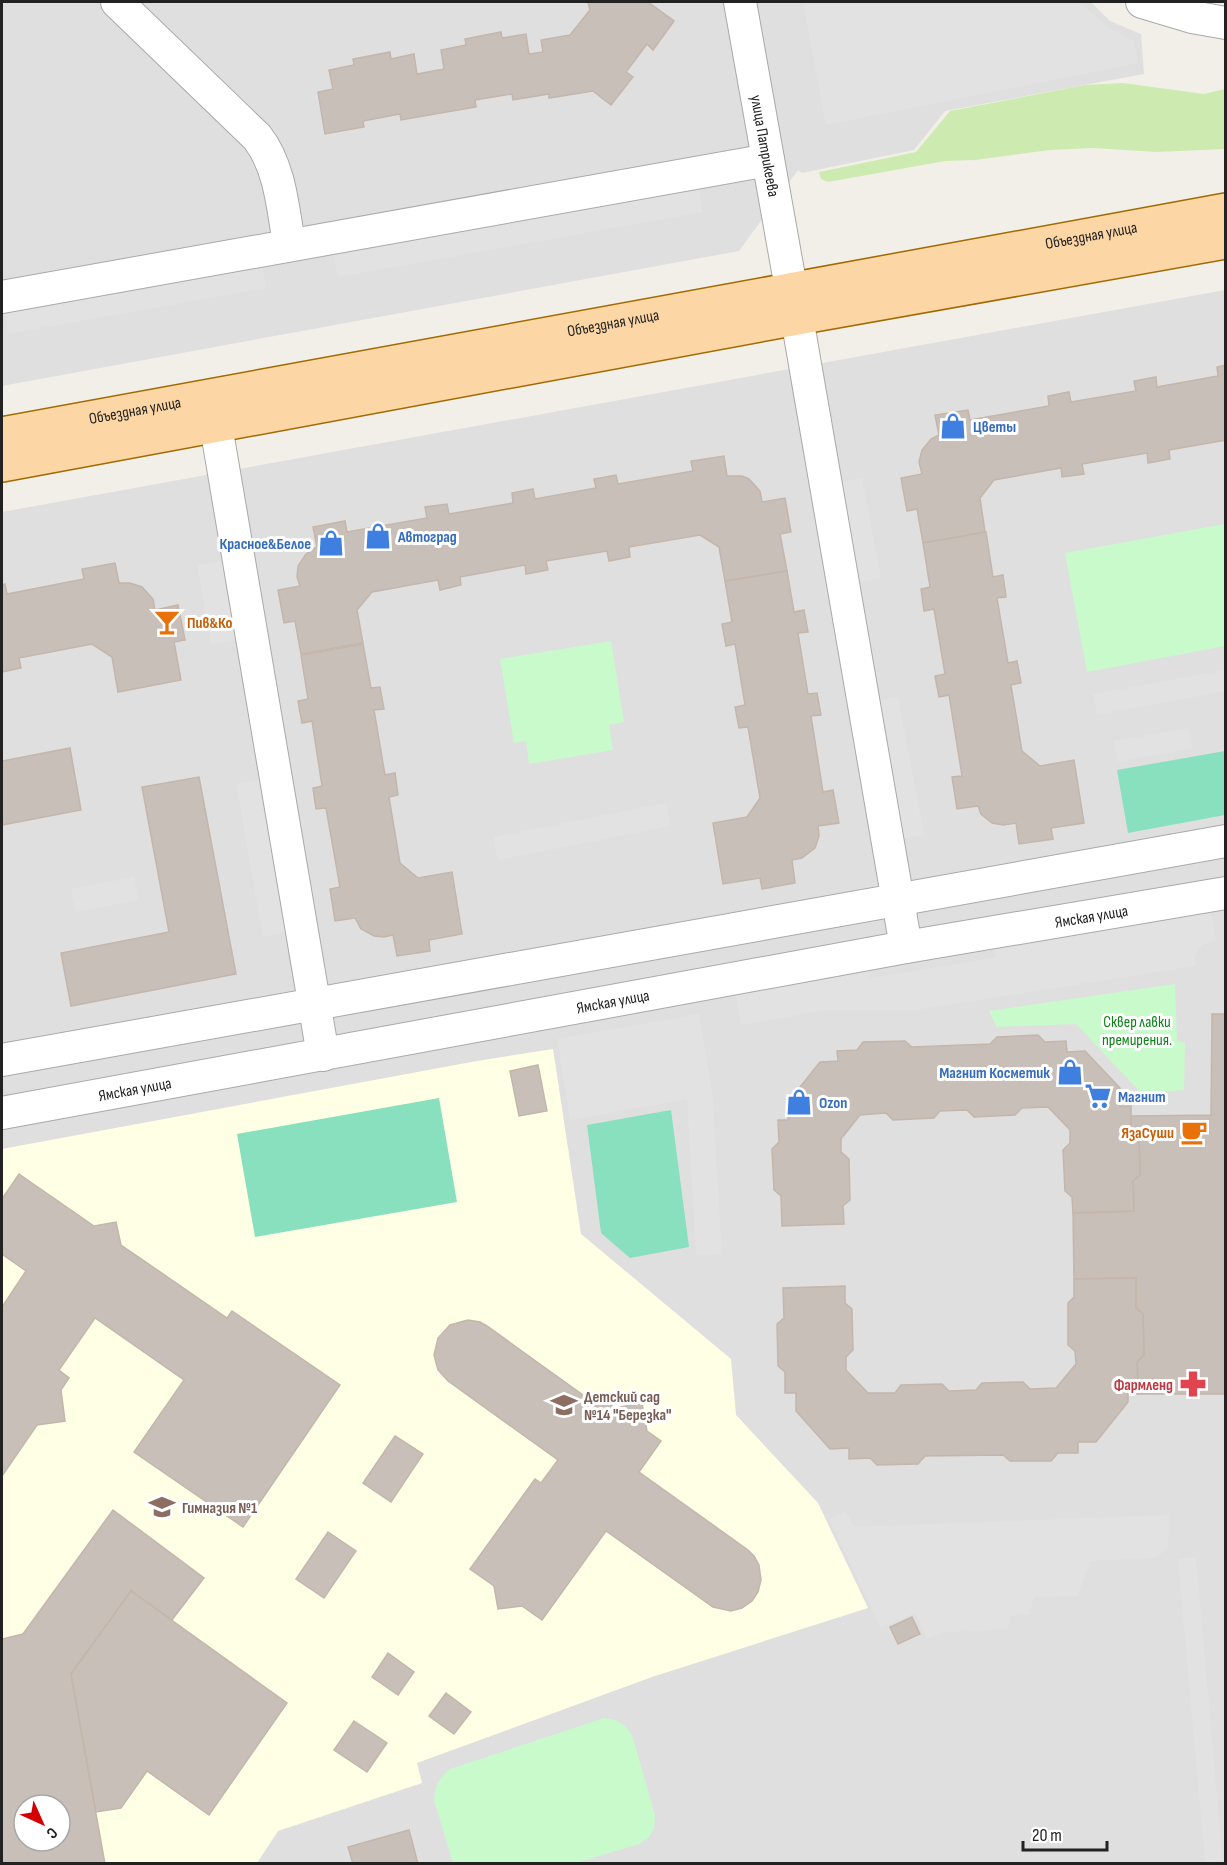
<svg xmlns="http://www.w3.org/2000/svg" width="1227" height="1865" font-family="'Sofia Sans Condensed',sans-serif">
<rect width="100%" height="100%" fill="#f2efe9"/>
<g fill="#e0dfdf" fill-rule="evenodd">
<path d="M2 2H1091L1110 21 1141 34 1144 74 945 111 914 150 802 173 798 170 739 251 2 386Z"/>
<path d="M1225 290V1863H2V512ZM24 1805H60V1841H24Z"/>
</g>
<path fill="#ffffe5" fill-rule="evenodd" d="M553 1049 581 1234 731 1359 736 1415 818 1503 868 1608 652 1677 417 1763 422 1783 278 1831 257 1863 2 1864V1149L477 1061ZM24 1805H60V1841H24Z"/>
<path fill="#cdebb0" d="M1123 83 1204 94 1225 89V149L1157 152 1092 148 1050 150 975 160 945 161 828 182 821 179 819 172 916 152 950 111 1085 85Z"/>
<g fill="#c8facc">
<path d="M1225 524V646L1087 672 1065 553Z"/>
<path d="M611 641 624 722 609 725 613 750 529 764 526 741 514 743 500 659Z"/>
<path d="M1175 984 1177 1041 1185 1043 1184 1090 1141 1093 1076 1024 997 1027 989 1011Z"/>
<path d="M604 1718C618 1720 624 1723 632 1735L655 1815 654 1829 648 1838 639 1844 576 1863H453L434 1800C435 1786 439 1778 450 1769Z"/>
</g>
<g fill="#88e0be">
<path d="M1225 751V815L1128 833 1117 770Z"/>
<path d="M439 1098 457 1202 255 1237 237 1134Z"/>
<path d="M671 1110 689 1247 630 1258 601 1233 587 1125Z"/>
</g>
<g fill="#e2e2e2">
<path d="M803 2H1079L1109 28 1134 41 1138 63 826 125Z"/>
<path d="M699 188 703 212 338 277 333 253Z"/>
<path d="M262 266 266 288 8 334 5 311Z"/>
<path d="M862 478 881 578 857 583 839 483Z"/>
<path d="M222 561 236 640 211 644 197 565Z"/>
<path d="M1225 670V691L1097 715 1093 694Z"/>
<path d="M898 697 924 835 900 839 875 701Z"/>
<path d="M1189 728 1193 748 1118 762 1114 741Z"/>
<path d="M259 780 286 932 263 937 236 784Z"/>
<path d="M666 803 671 826 498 860 493 837Z"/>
<path d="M134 877 138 900 76 912 71 889Z"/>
<path d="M1211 912 1216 941 1204 944 1198 949 1195 957V966L915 1010H825L741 1025 735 989 868 966 870 978 995 958 994 947Z"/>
<path d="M699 1014 712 1090 722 1254 696 1255 687 1099 570 1120 557 1039Z"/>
<path d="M846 1511 854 1527 1169 1515 1168 1548 1155 1558 1090 1561 1078 1596 1034 1597 1029 1615 1011 1616 1008 1629 942 1633 927 1639 915 1613 881 1628 829 1519Z"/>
<path d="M1196 1558 1223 1863H1205L1178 1559Z"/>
</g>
<g fill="#c7bfb8" stroke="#c4b6ab" stroke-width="1.5" fill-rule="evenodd">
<path d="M588 2H648L674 21 653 50 647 44 626 72 633 77 611 105 593 91 549 98V94L513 100 512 94 475 100 476 107 401 120 400 114 363 121 364 127 325 134 318 92 333 89 329 70 354 65 353 59 390 52 391 59 414 54 417 74 444 69 441 50 466 45 465 39 501 32 502 38 526 34 529 54 543 52 541 40 570 35 590 10Z"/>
<path d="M1226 365V440L1169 450 1170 459 1148 463 1147 453 1082 464 1084 474 1062 477 1061 468 994 480 980 498 985 532 923 543 917 509 907 511 901 478 922 474 919 462 922 450 931 439 939 435 935 415 968 410 970 420 1049 406 1048 396 1069 392 1071 402 1136 391 1134 381 1156 377 1157 387 1218 376 1217 367Z"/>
<path d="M724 456 727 476H742L749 479 760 491 762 502 785 498 791 532 780 534 787 571 725 581 719 547 700 535 629 547 630 557 609 561 607 551 546 561 548 570 526 574 525 565 460 577 461 585 440 590 438 580 372 592 357 610 363 643 301 654 295 621 284 623 278 590 300 586 297 577 298 566 306 554 317 547 313 527 345 521 347 532 427 518 425 507 447 504 449 514 513 503 512 493 533 489 535 499 596 488 594 479 616 475 618 484 693 471 691 461Z"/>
<path d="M986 532 993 577 1003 575 1006 597 997 598 1008 663 1017 661 1021 683 1011 685 1022 751 1040 766 1074 760 1084 823 1051 828 1053 839 1019 844 1016 823 1003 825 992 823 981 814 978 806 957 809 952 777 962 776 949 695 939 697 935 676 945 674 934 609 924 611 921 589 930 587 923 543Z"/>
<path d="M115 563 119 583H130L142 587 153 599 155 610 178 605 185 640 174 642 181 680 118 692 112 657 92 644 19 658 21 668 2 672V585L5 584 7 594 84 579 82 569Z"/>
<path d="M787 571 794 612 804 610 808 632 798 633 808 694 817 693 821 715 811 716 823 792 833 790 839 823 818 826 819 836 815 848 802 858 792 860 795 883 762 889 760 878 723 884 713 823 747 817 760 798 748 727 739 728 735 707 745 705 735 644 726 646 722 624 732 622 725 581Z"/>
<path d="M363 644 371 688 380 687 384 709 374 710 385 775 395 773 398 795 389 797 400 863 418 878 452 872 462 934 429 940 430 951 397 956 393 935 384 937 374 936 361 929 355 918 335 921 330 889 340 887 326 808 316 809 313 788 322 786 312 721 302 723 298 701 308 699 301 655Z"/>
<path d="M70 748 81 810 2 825V761Z"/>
<path d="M199 777 236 974 71 1006 61 953 169 932 142 787Z"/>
<path d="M1212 1014H1226V1394H1128V1384H1138L1137 1362 1144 1355 1143 1314 1136 1308V1278L1074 1279 1073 1213 1134 1211 1133 1181 1140 1175 1139 1133 1131 1127V1116L1211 1115Z"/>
<path d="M1038 1035 1045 1042 1066 1041 1067 1052 1085 1051 1120 1088V1106H1131V1127L1139 1133 1140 1175 1133 1181 1134 1211 1073 1213 1072 1197 1065 1191 1063 1150 1070 1143V1130L1048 1107 1022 1108 1015 1115 974 1117 967 1110 940 1111 934 1118 893 1120 886 1113 860 1115 841 1139V1152L849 1159 850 1200 843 1206 844 1224 782 1226 781 1196 774 1190 772 1149 779 1142 778 1120H788V1102L820 1062 838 1061 837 1051 857 1050 863 1042 905 1041 912 1047 990 1044 997 1037Z"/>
<path d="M538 1065 547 1111 519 1116 510 1071Z"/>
<path d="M19 1174 94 1226 116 1222 121 1245 227 1318 232 1311 340 1385 243 1527 134 1452 184 1380 95 1318 59 1370 69 1378 61 1390 65 1421 37 1425 2 1476V1307L26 1271 2 1254V1199Z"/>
<path d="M1136 1278V1308L1143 1314 1144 1355 1137 1362 1138 1384H1128V1402L1096 1442H1078V1453H1058L1051 1461H1010L1003 1455 925 1456 918 1464 877 1465 870 1458 849 1459V1448L830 1449 796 1411V1393H785V1372L778 1366 777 1324 784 1318 783 1288 845 1286V1303L852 1309 853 1350 846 1357V1370L868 1393H895L901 1385 942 1384 949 1391 976 1390 982 1383 1023 1382 1030 1389 1056 1388 1076 1364 1075 1351 1068 1345V1303L1074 1297V1279Z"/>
<path d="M468 1320 480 1322 487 1326 597 1405 602 1398 615 1408 642 1403 647 1431 661 1441 639 1472 748 1550 754 1556 759 1565 761 1580 758 1592 752 1601 742 1608 731 1611 713 1607 606 1531 542 1620 522 1606 498 1609 494 1586 470 1569 535 1479 541 1483 558 1460 448 1381 438 1370 434 1355 438 1338 450 1325Z"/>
<path d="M395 1436 423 1454 391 1502 363 1483Z"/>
<path d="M113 1510 204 1578 172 1620 131 1591 71 1674 105 1864H2V1639L23 1634ZM24 1805H60V1841H24Z"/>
<path d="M328 1532 356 1551 324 1598 296 1579Z"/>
<path d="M131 1591 287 1703 209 1815 147 1771 121 1808 96 1812 71 1674Z"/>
<path d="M912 1617 920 1634 898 1644 890 1627Z"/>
<path d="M388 1653 414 1672 398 1695 372 1677Z"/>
<path d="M446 1693 471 1712 454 1734 429 1716Z"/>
<path d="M354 1721 387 1743 367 1772 334 1750Z"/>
<path d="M409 1830 418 1864H353L348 1847Z"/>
</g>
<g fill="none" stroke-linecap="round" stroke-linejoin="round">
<g stroke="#a9a9a9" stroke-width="34">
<g id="street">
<path d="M117 2 257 137C280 166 283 208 289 244"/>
<path id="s1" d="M740 2 791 288"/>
<path d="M1142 2 1192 17 1226 23"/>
<path d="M2 297 768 160"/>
<path d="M797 318 906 947"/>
<path d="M216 426 323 1055"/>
<path d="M2 1060 1226 841"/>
<path id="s2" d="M2 1113 906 947 1226 893"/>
</g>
</g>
<g stroke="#a06b00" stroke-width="36">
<g id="primary">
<path id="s3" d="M2 434 1226 210"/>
<path d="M2 465 797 318 1226 242"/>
</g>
</g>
<use href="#street" stroke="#fff" stroke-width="32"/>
<use href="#primary" stroke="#fcd6a4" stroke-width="33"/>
</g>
<defs>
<g id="shop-bare" transform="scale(2.07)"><path d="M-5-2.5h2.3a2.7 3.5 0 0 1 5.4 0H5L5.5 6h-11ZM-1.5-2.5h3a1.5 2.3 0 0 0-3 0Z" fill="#3f7fe0" stroke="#fff" stroke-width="2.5" paint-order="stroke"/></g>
<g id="bar-bare" transform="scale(2.07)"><path d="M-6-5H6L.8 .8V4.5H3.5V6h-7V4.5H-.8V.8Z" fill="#e8710a" stroke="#fff" stroke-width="2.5" paint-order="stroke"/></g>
<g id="supermarket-bare" transform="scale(2.07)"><path d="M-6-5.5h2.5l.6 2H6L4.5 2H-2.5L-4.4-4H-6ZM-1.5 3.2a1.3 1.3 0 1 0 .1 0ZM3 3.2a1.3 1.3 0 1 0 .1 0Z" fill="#3f7fe0" stroke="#fff" stroke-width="2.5" paint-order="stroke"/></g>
<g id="cafe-bare" transform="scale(2.07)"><path d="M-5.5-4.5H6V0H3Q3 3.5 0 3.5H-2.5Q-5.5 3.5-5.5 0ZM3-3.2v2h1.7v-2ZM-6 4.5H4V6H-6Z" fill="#e8710a" stroke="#fff" stroke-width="2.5" paint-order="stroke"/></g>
<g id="pharmacy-bare" transform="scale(2.07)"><path d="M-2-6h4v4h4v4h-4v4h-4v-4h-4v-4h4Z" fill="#e0444e" stroke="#fff" stroke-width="2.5" paint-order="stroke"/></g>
<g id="school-bare" transform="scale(2.07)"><path d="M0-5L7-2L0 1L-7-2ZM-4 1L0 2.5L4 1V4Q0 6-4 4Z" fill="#8d6e63" stroke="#fff" stroke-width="2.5" paint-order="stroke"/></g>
</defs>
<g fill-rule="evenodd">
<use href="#shop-bare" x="953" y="426"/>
<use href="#shop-bare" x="378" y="536"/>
<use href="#shop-bare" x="331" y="543"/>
<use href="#bar-bare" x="167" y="622"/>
<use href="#shop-bare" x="1070" y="1072"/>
<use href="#supermarket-bare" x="1098" y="1096"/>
<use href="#shop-bare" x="799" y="1102"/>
<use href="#cafe-bare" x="1194" y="1132"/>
<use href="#pharmacy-bare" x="1193" y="1384"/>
<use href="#school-bare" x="564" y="1405"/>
<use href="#school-bare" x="162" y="1507"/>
</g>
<g text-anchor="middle" stroke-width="6" stroke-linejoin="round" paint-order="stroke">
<g font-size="16" fill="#222" stroke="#fff">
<text dy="6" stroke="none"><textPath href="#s1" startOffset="146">улица Патрикеева</textPath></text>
<text dy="6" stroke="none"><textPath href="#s3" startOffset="1107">Объездная улица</textPath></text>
<text dy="6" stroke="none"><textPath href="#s3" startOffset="621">Объездная улица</textPath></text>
<text dy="6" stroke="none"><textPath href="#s3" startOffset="135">Объездная улица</textPath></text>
<text dy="6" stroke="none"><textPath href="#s2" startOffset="1107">Ямская улица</textPath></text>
<text dy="6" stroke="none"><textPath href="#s2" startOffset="621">Ямская улица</textPath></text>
<text dy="6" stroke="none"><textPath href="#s2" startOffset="135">Ямская улица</textPath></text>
</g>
<g font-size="16" font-weight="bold" fill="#366cbe" stroke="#fff" text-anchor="start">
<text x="973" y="432">Цветы</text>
<text x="398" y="542">Автоград</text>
<text x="311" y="549" text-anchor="end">Красное&amp;Белое</text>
<text x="1050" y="1078" text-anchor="end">Магнит Косметик</text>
<text x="1118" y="1102">Магнит</text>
<text x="819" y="1108">Ozon</text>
</g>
<g font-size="16" font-weight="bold" fill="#c56008" stroke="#fff" text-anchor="start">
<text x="187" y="628">Пив&amp;Ко</text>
<text x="1174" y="1138" text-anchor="end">ЯзаСуши</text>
</g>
<g font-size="16" fill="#0c8416" stroke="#fff">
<text x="1137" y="1027">Сквер лавки<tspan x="1137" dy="18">премирения.</tspan></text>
</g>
<g font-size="16" font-weight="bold" fill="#be3a42" stroke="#fff" text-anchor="end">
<text x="1173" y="1390">Фармленд</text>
</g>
<g font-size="16" font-weight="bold" fill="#785e54" stroke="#fff" text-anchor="start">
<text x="584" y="1402">Детский сад<tspan x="584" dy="18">№14 "Березка"</tspan></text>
<text x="182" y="1513">Гимназия №1</text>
</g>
</g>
<rect width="1227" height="1865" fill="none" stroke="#222222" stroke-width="6"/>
<g transform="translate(42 1823) rotate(135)"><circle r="28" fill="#ffffff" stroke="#a7a7a7" stroke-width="1.5"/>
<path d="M0-4.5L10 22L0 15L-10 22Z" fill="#d40000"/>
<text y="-9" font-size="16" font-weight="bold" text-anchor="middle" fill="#222222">С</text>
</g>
<path d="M1023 1841v9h84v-9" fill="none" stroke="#222222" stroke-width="3"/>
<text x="1032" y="1841" font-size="18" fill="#222222" stroke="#ffffff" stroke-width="4.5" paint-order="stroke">20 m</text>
</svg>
